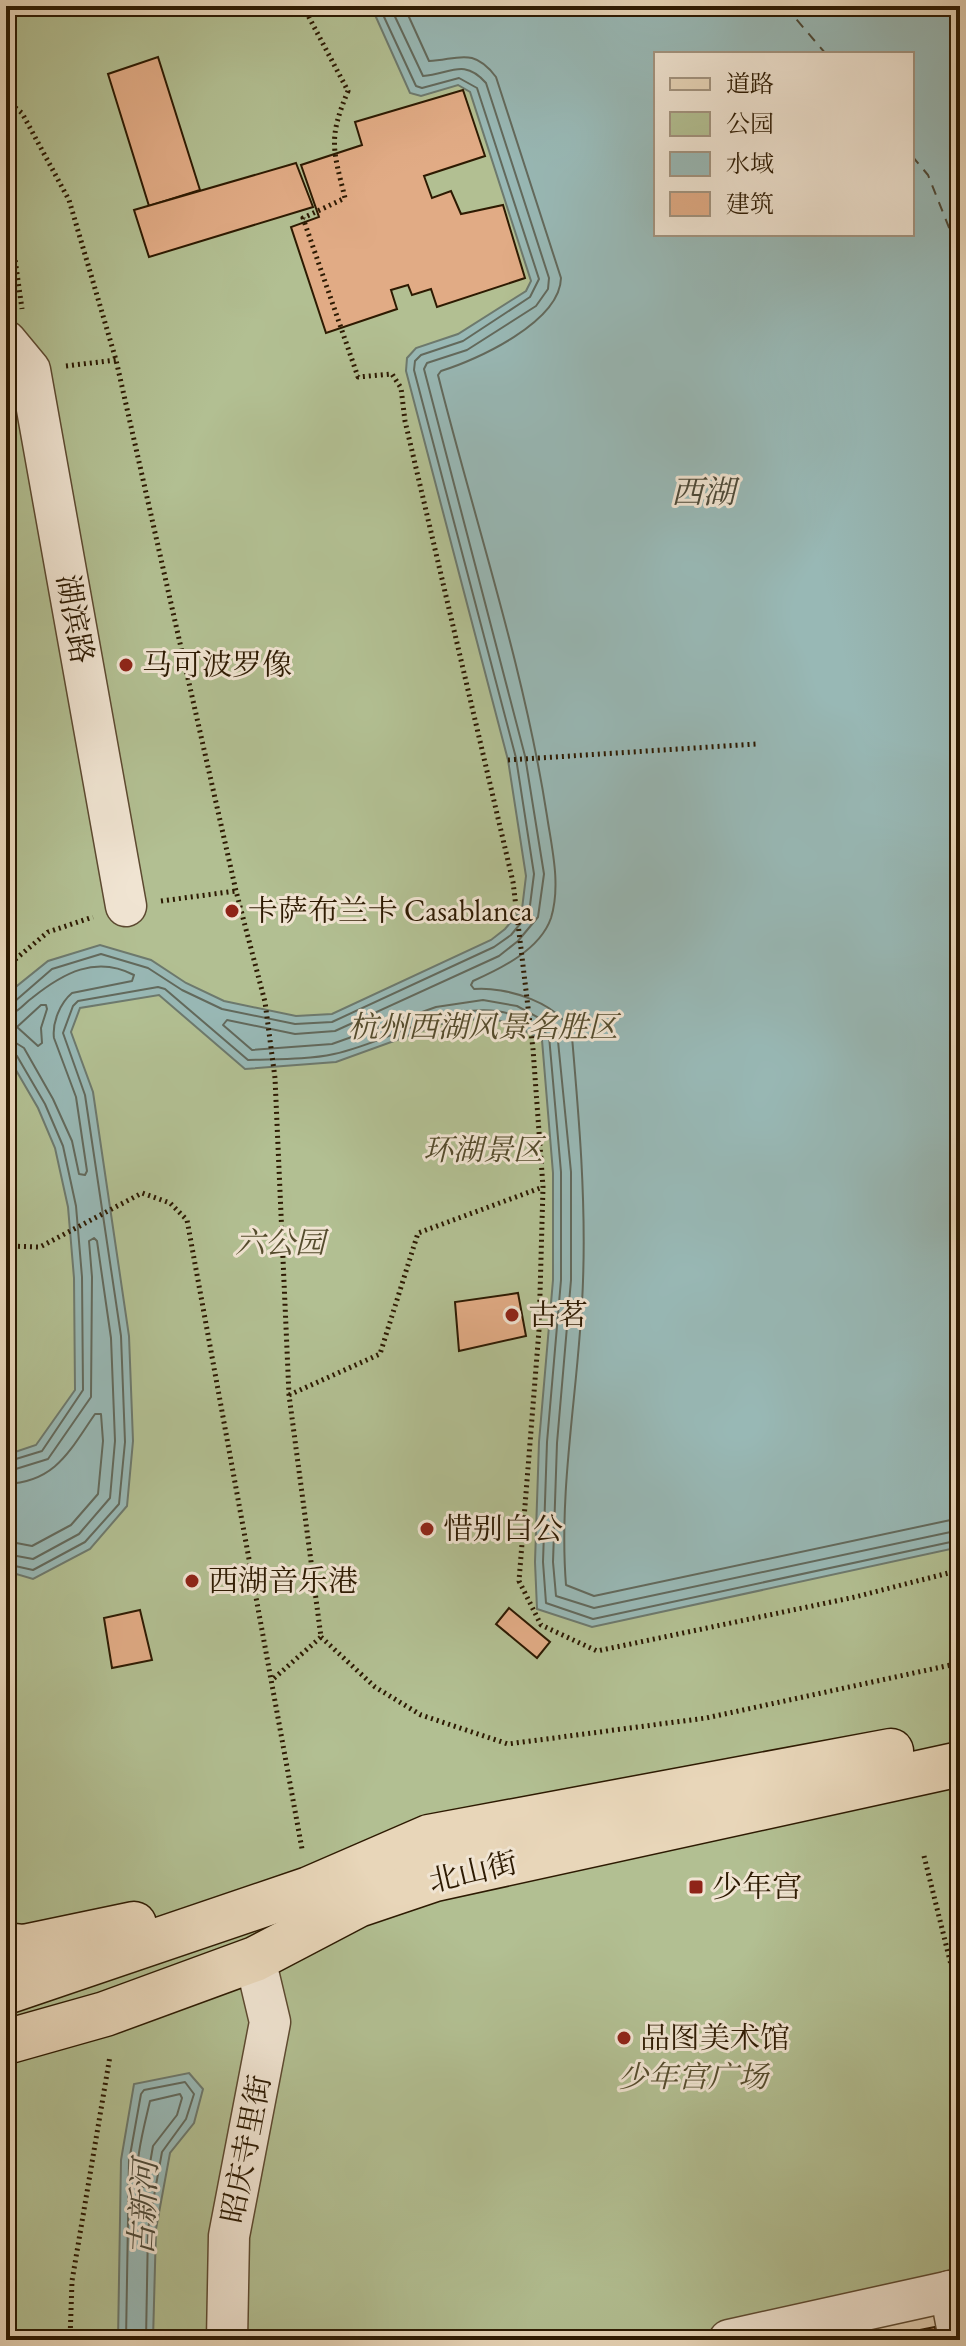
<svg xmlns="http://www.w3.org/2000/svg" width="966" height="2346" font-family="'EB Garamond','Noto Serif SC',serif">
<rect width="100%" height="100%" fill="#e8d6b9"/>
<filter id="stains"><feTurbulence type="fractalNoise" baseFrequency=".0025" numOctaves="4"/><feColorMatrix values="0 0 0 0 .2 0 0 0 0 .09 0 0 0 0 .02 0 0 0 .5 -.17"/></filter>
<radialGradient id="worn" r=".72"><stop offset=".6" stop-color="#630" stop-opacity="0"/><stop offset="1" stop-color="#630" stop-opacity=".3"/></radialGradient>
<path fill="#b2bf92" stroke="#706c4a" stroke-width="2" fill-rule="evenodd" d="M6 6H960V2289L729 2340H6ZM656 54H912V234H656Z"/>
<g fill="#98b8b5" stroke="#6d796d" stroke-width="2" fill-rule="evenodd">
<path d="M371 6H960V1547L592 1627 537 1609 535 1562 539 1442 553 1280V1173L542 1040 511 1023 485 1018 441 1024 336 1062 245 1069 159 995 80 1008 71 1032 93 1092 129 1336 133 1441 127 1506 90 1549 33 1579 6 1571V1455L36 1445 75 1390 74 1278 68 1207 55 1148 38 1108 6 1053V1001L12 990 48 961 100 945 151 960 186 983 224 1001 296 1016 332 1014 491 940 505 929 522 909 526 876 508 760 406 371 407 358 416 348 458 334 526 291 531 281 470 92 458 85 421 96 410 93ZM656 54H912V234H656Z"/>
<path d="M189 2073 203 2089 194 2123 170 2153 156 2229 153 2340H118L121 2160 134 2084Z"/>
</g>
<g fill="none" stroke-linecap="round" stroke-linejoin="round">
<g stroke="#62695c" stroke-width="2">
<path d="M390 6 423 76C449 75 463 57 486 83L549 278 548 289 536 306 467 350 427 363 424 369 525 756 544 874 538 917 518 941 499 956 335 1031 295 1034 227 1020 223 1025 252 1050 332 1044 436 1007 483 1000 517 1006 550 1024 557 1031 571 1172V1280L557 1443 553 1562 556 1596 594 1608 960 1530"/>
<path d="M404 6 429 61C457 60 473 46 496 77L561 278C560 322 477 360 441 371L438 375C475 522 524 667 547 816 552 849 561 885 551 918 540 950 500 969 473 981L471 985 474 989C504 986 564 1003 572 1037 579 1118 586 1199 583 1281 580 1382 558 1484 566 1585L594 1596 960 1518"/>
<path d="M6 1004 14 1002 52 969 101 954 148 968 182 990 222 1009 295 1024 332 1022 494 947 511 935 529 913 534 874 516 758 414 370 415 361 421 355 463 341 530 297 539 279 477 88 459 78 422 88 416 86 379 6"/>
<path d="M41 1005H46L47 1009 41 1028 42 1043 38 1046 17 1027Z"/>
<path d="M6 1014C19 1013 22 1005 32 998 63 973 96 955 134 975L132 981 72 993C60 1003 52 1023 54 1038L76 1097 87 1171 85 1175 79 1174 72 1141 53 1099 24 1048 16 1043 6 1041"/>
<path d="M6 1051 17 1056 45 1104 63 1146 76 1206 82 1277 83 1390 42 1451 6 1462"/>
<path d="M6 1472 48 1459 91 1397 92 1277 89 1241 94 1238 97 1241 111 1338 115 1441 110 1498 79 1534 33 1559 6 1554"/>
<path d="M6 1484C56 1482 70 1450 95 1414H101L103 1441 98 1494 71 1525 32 1546 6 1541"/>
<path d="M6 1564 33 1570 85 1542 119 1504 125 1442 121 1336 85 1095 63 1033 73 1006 78 1001 158 987 165 989 248 1060C276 1059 307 1060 334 1054 403 1040 482 975 549 1036L561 1172V1280L547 1442 543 1562 546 1603 593 1619 960 1540"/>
<path d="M180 2094 182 2098 177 2115 153 2146 146 2186 140 2188C132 2169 145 2123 150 2101Z"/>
<path d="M126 2340 129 2161 141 2094 144 2090 185 2082 194 2094 186 2119 162 2152 148 2229 146 2340"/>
</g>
<g stroke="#4d4938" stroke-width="2" stroke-dasharray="10 8" stroke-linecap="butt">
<path d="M785 6 826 54"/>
<path d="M912 156 928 175 960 255"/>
</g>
</g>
<g fill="#e1ab85" stroke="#2d1a02" stroke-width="2">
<path d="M158 57 200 190 149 206 108 74Z"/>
<path d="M463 90 485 156 424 176 432 198 451 191 461 214 503 205 525 278 437 307 431 289 412 295 408 285 391 290 397 309 326 333 291 227 319 217 301 165 362 145 355 122Z"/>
<path d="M296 163 313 207 149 257 134 210Z"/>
<path d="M518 1293 526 1336 459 1351 455 1302Z"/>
<path d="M509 1608 550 1642 537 1658 496 1624Z"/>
<path d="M140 1610 152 1660 112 1668 104 1618Z"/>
<path d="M935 2327 937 2340H870Z"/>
</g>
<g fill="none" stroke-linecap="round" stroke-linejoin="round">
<g stroke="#5c4930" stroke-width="43">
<g id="minor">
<path d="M6 341 30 370 126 906"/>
<path d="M950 2291 959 2338"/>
<path d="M227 2340 229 2236 270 2022 255 1959"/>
<path d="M729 2340 960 2289"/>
</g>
</g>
<g stroke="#2d1a02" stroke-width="47">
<g id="major">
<path d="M6 1945 24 1947 134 1924"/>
<path d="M6 1992 309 1889 429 1837 891 1751"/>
<path d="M6 2042 105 2014 255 1959 358 1905 435 1879 960 1764"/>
</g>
</g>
<g stroke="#2d1a02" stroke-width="5" stroke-dasharray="2 4" stroke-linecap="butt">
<path d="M303 6 348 91C328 139 333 149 345 198L303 218 358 377 392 374 401 388 405 421 513 882 533 1049 543 1187 539 1330 519 1581 541 1625 597 1651 855 1597 960 1570"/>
<path d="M6 100 22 113 69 200 116 360 236 891 265 1002 275 1078 289 1395 321 1637 272 1680"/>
<path d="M6 195 22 309"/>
<path d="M66 366 116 360"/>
<path d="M508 760 756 744"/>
<path d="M161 901 236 891"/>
<path d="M6 967 48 932 93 917"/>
<path d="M6 1246 40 1247 142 1193 170 1203 187 1220 302 1849"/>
<path d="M6 1390 11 1408 6 1415"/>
<path d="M289 1395 380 1354 418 1233 543 1187"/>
<path d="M321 1637 375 1687 421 1715 508 1744 706 1718 960 1663"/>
<path d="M924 1856 959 1997"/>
<path d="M70 2340 72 2281 110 2056"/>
</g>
<use href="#minor" stroke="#f0e4d2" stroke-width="40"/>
<use href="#major" stroke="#e8d6b9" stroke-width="44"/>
</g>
<g fill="#8f2418" stroke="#f0e4d2" stroke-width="3">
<circle cx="126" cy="665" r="8"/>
<circle cx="232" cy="911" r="8"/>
<circle cx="512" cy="1315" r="8"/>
<circle cx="427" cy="1529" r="8"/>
<circle cx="192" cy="1581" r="8"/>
<rect x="688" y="1879" width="16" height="16" rx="4"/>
<circle cx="624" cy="2038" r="8"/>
</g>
<g text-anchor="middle" stroke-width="6" stroke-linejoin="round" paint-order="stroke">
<g font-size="30" fill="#2d1a02" stroke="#f0e4d2">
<text transform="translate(75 619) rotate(80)" y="10">湖滨路</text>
<text transform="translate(473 1872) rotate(-13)" y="10">北山街</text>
<text transform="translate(246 2149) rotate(-79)" y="10">昭庆寺里街</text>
</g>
<g font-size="30" fill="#2d1a02" stroke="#f0e4d2" text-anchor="start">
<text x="142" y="675">马可波罗像</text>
<text x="248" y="921">卡萨布兰卡 Casablanca</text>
<text x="528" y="1325">古茗</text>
<text x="443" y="1539">惜别白公</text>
<text x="208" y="1591">西湖音乐港</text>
<text x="712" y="1897">少年宫</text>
<text x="640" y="2048">品图美术馆</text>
</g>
<g font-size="30" font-style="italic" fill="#554c2d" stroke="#f0e4d2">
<text x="483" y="1037">杭州西湖风景名胜区</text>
<text x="483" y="1160">环湖景区</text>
<text x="280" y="1253">六公园</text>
<text x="693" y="2087">少年宫广场</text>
</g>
<g font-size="32" font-style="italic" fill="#4d4938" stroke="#f0e4d2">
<text x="703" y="503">西湖</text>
<text transform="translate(143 2208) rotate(-87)" y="11">古新河</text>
</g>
</g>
<rect width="966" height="2346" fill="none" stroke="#e8d6b9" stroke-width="32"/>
<rect x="8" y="8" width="950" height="2330" fill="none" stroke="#2d1a02" stroke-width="4"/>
<rect x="16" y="16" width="934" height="2314" fill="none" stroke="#2d1a02" stroke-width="2"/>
<rect x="654" y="52" width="260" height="184" fill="#f0e4d2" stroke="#a2937f" stroke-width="2"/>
<rect x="670" y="78" width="40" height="12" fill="#e8d6b9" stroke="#a2937f" stroke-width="2"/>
<text x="726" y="92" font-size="24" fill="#2d1a02">道路</text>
<rect x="670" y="112" width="40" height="24" fill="#b2bf92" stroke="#a2937f" stroke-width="2"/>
<text x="726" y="132" font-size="24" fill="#2d1a02">公园</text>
<rect x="670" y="152" width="40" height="24" fill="#98b8b5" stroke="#a2937f" stroke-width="2"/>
<text x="726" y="172" font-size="24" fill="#2d1a02">水域</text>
<rect x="670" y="192" width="40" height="24" fill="#e1ab85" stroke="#a2937f" stroke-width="2"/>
<text x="726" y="212" font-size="24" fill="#2d1a02">建筑</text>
<rect width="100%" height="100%" filter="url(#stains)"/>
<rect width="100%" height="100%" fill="url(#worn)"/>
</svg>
